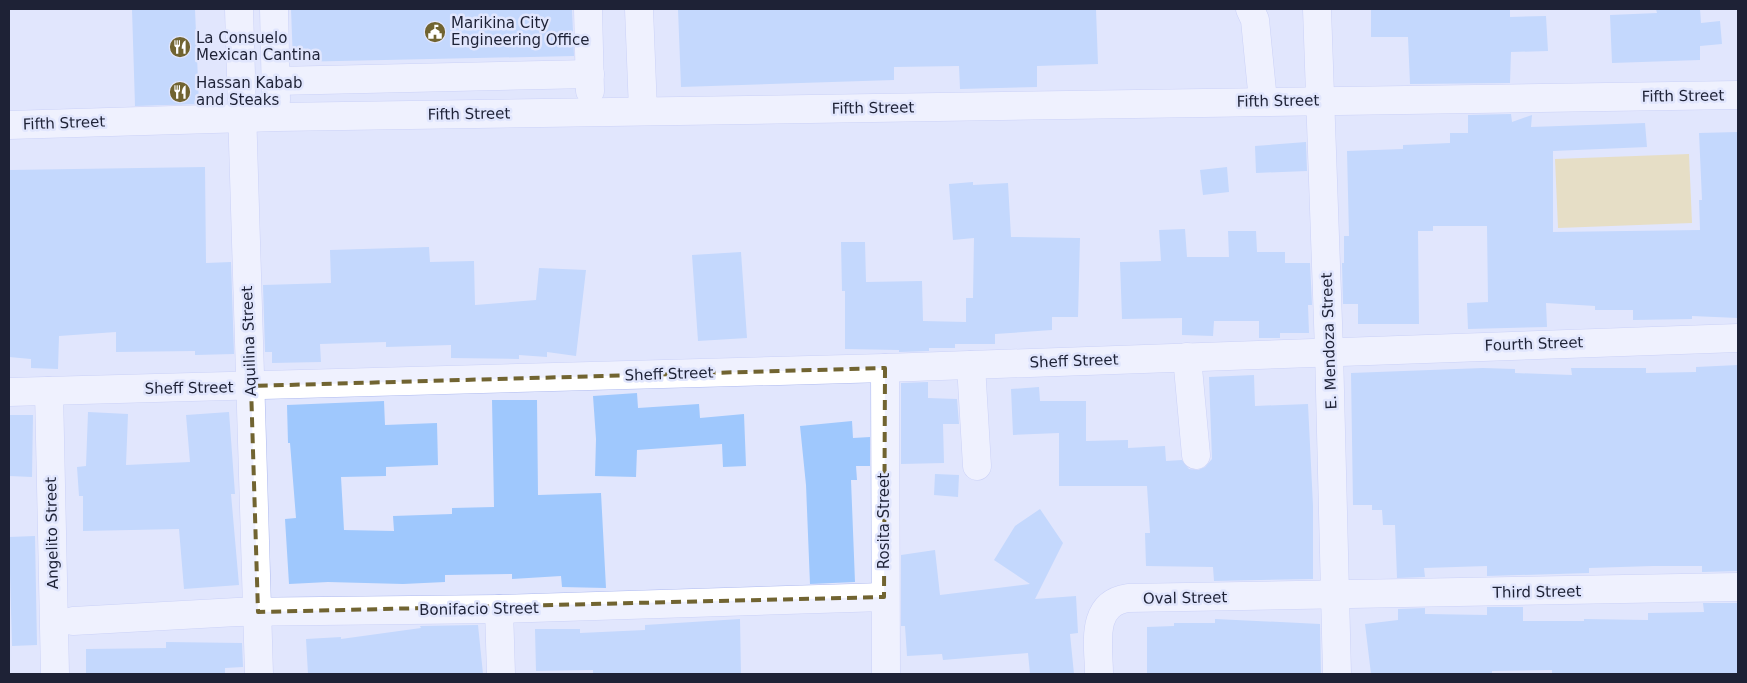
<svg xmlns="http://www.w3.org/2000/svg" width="1747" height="683" font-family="'DejaVu Sans',sans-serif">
<rect width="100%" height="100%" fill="#e1e6fd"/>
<path fill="#ebd584" d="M1689 154 1692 223 1558 228 1555 159Z"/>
<g fill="#9fc8fd">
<path d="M132 9H195L199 104 135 106Z"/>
<path d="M291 9H572L574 56 293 62Z"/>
<path d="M678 9H1096L1098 64 1037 66V87L960 89 959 66 894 67V80L681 87Z"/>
<path d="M1371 9H1510V17L1546 16 1548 51 1511 52 1510 83 1410 84 1408 37H1371Z"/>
<path d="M1656 9H1700L1701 23 1720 21 1722 44 1700 46V60L1612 63 1610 15 1657 13Z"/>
<path d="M1511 114 1512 122 1532 115 1531 127 1645 123 1647 147 1553 151V232L1700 230 1699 200H1702L1699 133 1738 132V318L1692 316V319L1633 320V310H1595V306L1546 303 1547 327 1468 329 1467 303 1488 302 1487 226H1433V231H1418L1419 324H1358V304H1343L1342 263H1344V236H1349L1347 151 1403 149V145L1450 143V133H1468V115Z"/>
<path d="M1306 142 1307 171 1256 173 1255 146Z"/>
<path d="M205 167 206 263 231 262 234 354 195 355V351L116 352V332L59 336 58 369 31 368V359L9 357V170Z"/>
<path d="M1227 167 1229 192 1203 195 1200 170Z"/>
<path d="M973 182V185L1008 183 1011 237 1080 238 1078 317H1052V330L995 334V344H955V348H929V351L899 352V350L845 349V291H842L841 242H865L866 282 922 281 923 321 966 322V298H973L974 238 953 240 949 184Z"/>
<path d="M1185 229 1187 257H1229L1228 231H1256L1257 252H1285V263H1310L1312 305H1308L1309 333H1280V338H1259V321H1214L1213 336 1182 335V318L1122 319 1120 262 1161 261 1159 230Z"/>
<path d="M429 247 430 262 474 261 475 305 536 300 539 268 586 270 576 356 547 352V357L519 355V359L451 358V345L386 347V342L320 344 321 362 272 363V352H265L263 285 331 283 330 250Z"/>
<path d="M741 252 747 338 698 341 692 255Z"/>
<path d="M1738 365V571L1702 572V566H1653L1589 568V573L1487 576V566L1424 568 1425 577 1397 578 1395 525H1383L1382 510H1372V505H1353L1351 373 1483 368 1515 369V373L1572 375 1571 368H1646V373L1696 372V367Z"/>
<path d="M1254 375 1255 406 1308 404 1313 506V579L1214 581 1213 567 1146 566 1145 533H1150L1147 486H1059V433L1013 435 1011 389 1039 387 1040 401H1086V441L1128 440V448L1165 446 1166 461 1182 460 1189 469 1198 470 1205 467 1212 459 1209 377Z"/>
<path d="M928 382V398L957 399 959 424H943L944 463 901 464V383Z"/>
<path d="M637 393 638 408 699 404 700 418 744 414 746 466 723 467 722 444 637 450 636 477 595 476 596 439 593 396Z"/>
<path d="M492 400H537L538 495 601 493 606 588 562 587 561 576 512 579V574L445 575V582L403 584 328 582 289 584 285 519 296 518 290 443H288L287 405 384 401 385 425 437 423 438 465 386 467V476L341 477 344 530 394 531 393 516 452 514V508L494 507Z"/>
<path d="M88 412 128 414 126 465 190 462 186 415 229 412 235 494H231L239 585 184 589 179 529 83 531V496H79L77 467 86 466Z"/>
<path d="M9 415H33L32 477 9 476Z"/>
<path d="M852 421 853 438 870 437V466H856L857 480H851L855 582 810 584 806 485 800 426Z"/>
<path d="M935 474 959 475 958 497 934 495Z"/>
<path d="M1040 509 1063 543 1035 599 1076 596 1078 633 1070 634 1074 674H1030L1028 653 943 660 942 654 907 656 905 626H901V555L935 550 940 595 1030 584 994 560 1015 526Z"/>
<path d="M35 536 37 645 12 646 9 537Z"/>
<path d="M1703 603H1738V674H1552V670L1492 671V674H1371L1365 624 1398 620V609L1425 608V614L1487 615V607H1523V621H1584V619L1648 620V613L1704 612Z"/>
<path d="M740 619 741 674H593V670L536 671 535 629H580V633L645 630V625Z"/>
<path d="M1215 619 1320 624 1321 674H1147V627L1174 626V623H1215Z"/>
<path d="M478 625 483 674H308L306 639 341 637V639L421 628 420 626Z"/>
<path d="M166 642 242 643 243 667 225 668V674H86V649L166 648Z"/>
</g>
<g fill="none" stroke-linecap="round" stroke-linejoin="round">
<g stroke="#aebaf0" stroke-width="29">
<g id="minor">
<path d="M239 9 259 674"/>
<path d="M274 9 276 100"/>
<path d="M588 9 590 91"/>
<path d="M639 9 643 111"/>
<path d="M1250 9 1255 20 1263 101"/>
<path d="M1317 9 1329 351 1337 674"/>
<path d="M276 81 590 74"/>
<path d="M9 125 277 117 1738 95"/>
<path d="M1187 357 1196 455"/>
<path d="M971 365 977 466"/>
<path d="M885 368 886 674"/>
<path d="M49 391 55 674"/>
<path d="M9 392 885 368 1738 338"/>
<path d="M499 609 501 674"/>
<path d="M73 621 237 612 499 609 884 597"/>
<path d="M1099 674C1099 646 1089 604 1128 598L1738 587"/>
</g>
</g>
<use href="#minor" stroke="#fff" stroke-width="28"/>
</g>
<path d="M0 0H1747V683H0ZM885 368 884 597 258 612 251 386Z" fill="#e1e6fd" fill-opacity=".55" fill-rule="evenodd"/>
<path fill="none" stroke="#716431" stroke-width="4" stroke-dasharray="10 6" stroke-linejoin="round" d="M885 368 884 597 258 612 251 386Z"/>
<defs>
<g id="civic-disc" transform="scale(1.125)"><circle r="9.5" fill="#716431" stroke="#e1e6fd"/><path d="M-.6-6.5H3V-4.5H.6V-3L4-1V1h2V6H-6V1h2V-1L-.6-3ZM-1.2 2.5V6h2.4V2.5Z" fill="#fff"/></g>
<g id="restaurant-disc" transform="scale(1.125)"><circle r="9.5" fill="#716431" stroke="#e1e6fd"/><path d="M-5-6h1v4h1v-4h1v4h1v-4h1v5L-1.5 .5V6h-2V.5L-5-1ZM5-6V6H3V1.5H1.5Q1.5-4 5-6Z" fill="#fff"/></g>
</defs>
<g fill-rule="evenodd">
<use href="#civic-disc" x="435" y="32"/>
<use href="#restaurant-disc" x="180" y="47"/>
<use href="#restaurant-disc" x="180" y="92"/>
</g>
<g text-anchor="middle" stroke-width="5" stroke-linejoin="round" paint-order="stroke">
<g font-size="15" fill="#1e2236" stroke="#e1e6fd" text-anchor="start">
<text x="451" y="28">Marikina City<tspan x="451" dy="17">Engineering Office</tspan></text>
<text x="196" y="43">La Consuelo<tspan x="196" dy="17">Mexican Cantina</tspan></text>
<text x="196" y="88">Hassan Kabab<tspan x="196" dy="17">and Steaks</tspan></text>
</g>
<g font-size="15" fill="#1e2236" stroke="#e1e6fd">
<text transform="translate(1683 96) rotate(-1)" y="5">Fifth Street</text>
<text transform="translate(1278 101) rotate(-1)" y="5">Fifth Street</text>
<text transform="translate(873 108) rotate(-1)" y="5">Fifth Street</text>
<text transform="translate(469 114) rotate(-1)" y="5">Fifth Street</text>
<text transform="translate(64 123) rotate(-2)" y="5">Fifth Street</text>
<text transform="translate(249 341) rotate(-92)" y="5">Aquilina Street</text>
<text transform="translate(1329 341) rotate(-92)" y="5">E. Mendoza Street</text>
<text transform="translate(1534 344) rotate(-2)" y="5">Fourth Street</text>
<text transform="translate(1074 361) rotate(-2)" y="5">Sheff Street</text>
<text transform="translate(669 374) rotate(-2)" y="5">Sheff Street</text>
<text transform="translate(189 388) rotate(-1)" y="5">Sheff Street</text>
<text transform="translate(884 521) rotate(-90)" y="5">Rosita Street</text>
<text transform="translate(52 533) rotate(-91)" y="5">Angelito Street</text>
<text transform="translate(1537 592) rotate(-1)" y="5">Third Street</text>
<text transform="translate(1185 598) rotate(-1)" y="5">Oval Street</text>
<text transform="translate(479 609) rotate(-1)" y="5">Bonifacio Street</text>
</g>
</g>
<rect width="1747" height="683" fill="none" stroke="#1e2236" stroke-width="20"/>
</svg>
